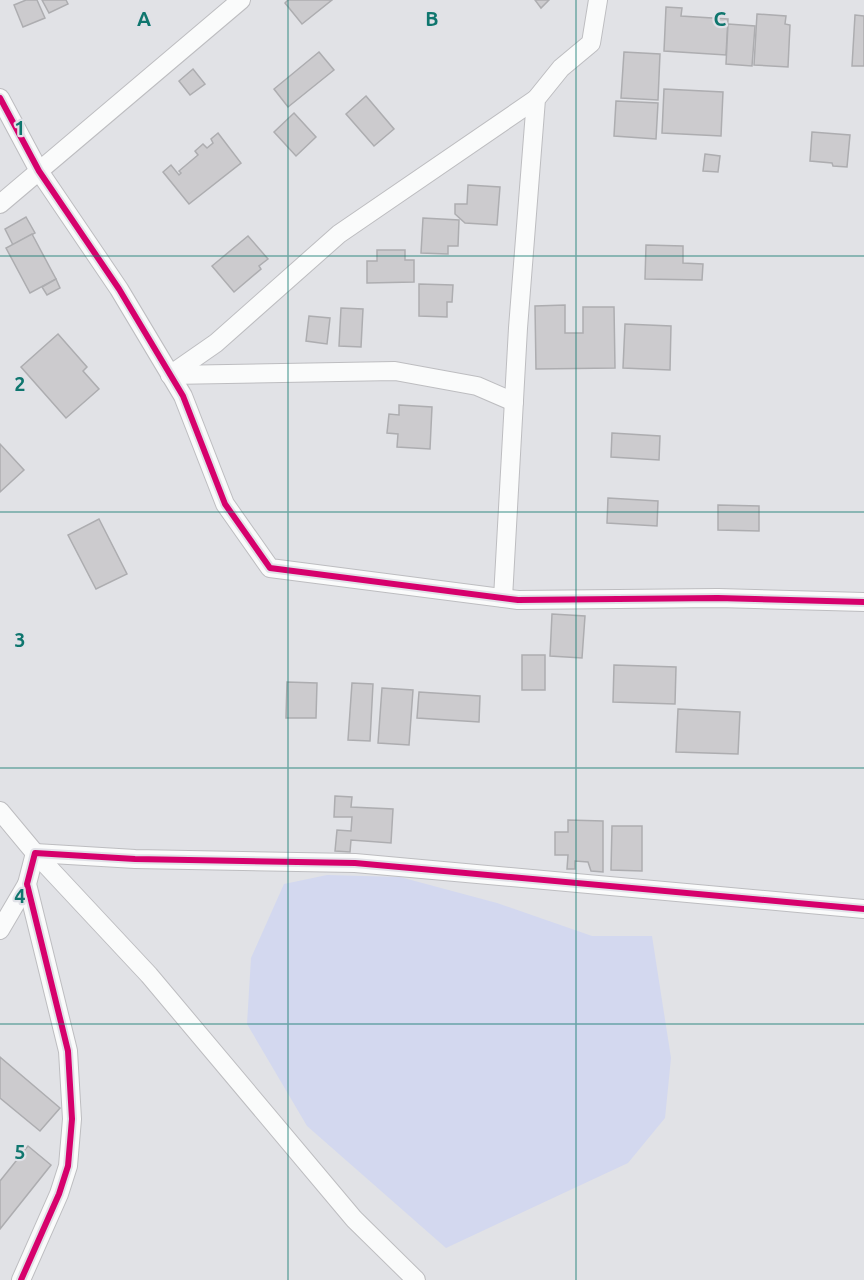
<svg xmlns="http://www.w3.org/2000/svg" width="864" height="1280" font-family="Ubuntu,sans-serif">
<rect width="100%" height="100%" fill="#e1e2e6"/>
<path fill="#d3d8ef" d="M327 875 400 877 497 903 592 936H652L671 1058 665 1118 628 1163 446 1248 307 1126 247 1024 251 958 284 884Z"/>
<g fill="#cccbce" stroke="#adadb0" stroke-width="1.5">
<path d="M26 0H37L45 18 23 27 14 5Z"/>
<path d="M42 0H66L68 4 49 13Z"/>
<path d="M288 0H332L302 24 285 3Z"/>
<path d="M535 0H549L541 8Z"/>
<path d="M666 7 682 8 681 16 728 19 726 55 664 51Z"/>
<path d="M757 14 786 16 785 24 790 25 788 67 754 65Z"/>
<path d="M855 15 864 16V66H852Z"/>
<path d="M728 24 755 26 752 66 726 64Z"/>
<path d="M319 52 334 70 288 107 274 89Z"/>
<path d="M624 52 660 54 658 100 621 98Z"/>
<path d="M193 69 205 84 190 95 179 81Z"/>
<path d="M664 89 723 92 721 136 662 133Z"/>
<path d="M366 96 394 129 374 146 346 114Z"/>
<path d="M616 101 658 103 656 139 614 136Z"/>
<path d="M294 113 316 137 296 156 274 132Z"/>
<path d="M812 132 850 135 847 167 833 166 832 163 810 161Z"/>
<path d="M218 133 241 163 189 204 163 172 171 165 179 175 181 173 179 171 198 155 195 151 203 144 207 148 213 143 211 139Z"/>
<path d="M705 154 720 156 718 172 703 171Z"/>
<path d="M468 185 500 187 497 225 465 223 455 214V204H467Z"/>
<path d="M26 217 35 233 13 245 5 229Z"/>
<path d="M423 218 459 220 458 246H448V254L421 253Z"/>
<path d="M32 234 56 279 30 293 6 248Z"/>
<path d="M248 236 268 259 259 266 261 269 234 292 212 266Z"/>
<path d="M646 245 683 246V263L703 264 702 280 645 279Z"/>
<path d="M377 250H405V260H414V282L367 283V261H377Z"/>
<path d="M56 279 60 288 47 295 42 287Z"/>
<path d="M419 284 453 285 452 302H447V317L419 316Z"/>
<path d="M565 305V333H583V307H614L615 368 536 369 535 306Z"/>
<path d="M341 308 363 309 361 347 339 346Z"/>
<path d="M309 316 330 318 327 344 306 341Z"/>
<path d="M625 324 671 326 670 370 623 368Z"/>
<path d="M58 334 87 367 83 371 99 389 66 418 21 367Z"/>
<path d="M399 405 432 407 430 449 397 447 398 434 387 433 389 414 399 415Z"/>
<path d="M612 433 660 436 659 460 611 457Z"/>
<path d="M0 444 24 470 0 492Z"/>
<path d="M608 498 658 501 657 526 607 523Z"/>
<path d="M718 505 759 506V531L718 530Z"/>
<path d="M99 519 127 574 96 589 68 535Z"/>
<path d="M552 614 585 616 582 658 550 656Z"/>
<rect x="522" y="655" width="23" height="35"/>
<path d="M614 665 676 667 675 704 613 702Z"/>
<path d="M287 682 317 683 316 718H286Z"/>
<path d="M352 683 373 684 370 741 348 740Z"/>
<path d="M382 688 413 690 409 745 378 743Z"/>
<path d="M419 692 480 696 479 722 417 718Z"/>
<path d="M678 709 740 712 738 754 676 752Z"/>
<path d="M335 796 352 797 351 807 393 809 391 843 351 840 350 852 335 851 337 830 351 831 352 817H334Z"/>
<path d="M568 820 603 821V872L591 871 588 862 575 861V869H567L568 855H555V832H568Z"/>
<path d="M612 826H642V871L611 870Z"/>
<path d="M0 1057 60 1108 40 1131 0 1098Z"/>
<path d="M28 1146 51 1165 0 1229V1181Z"/>
</g>
<g fill="none" stroke-linecap="round" stroke-linejoin="round">
<g stroke="#bdbdc0" stroke-width="20">
<g id="street">
<path d="M0 98 39 171 119 289 183 396 225 504 270 568 518 600 718 598 864 602"/>
<path d="M0 204 241 0"/>
<path d="M170 375 216 343 339 234 536 99"/>
<path d="M170 375 395 371 477 386 514 402"/>
<path d="M503 598 518 328 536 99 561 68 591 43 598 0"/>
<path d="M0 811 35 853 149 975 354 1219 416 1280"/>
<path d="M0 930 27 884"/>
<path d="M21 1280 59 1194 68 1166 72 1119 68 1051 27 884 35 853 135 859 355 863 864 909"/>
</g>
</g>
<use href="#street" stroke="#fafbfb" stroke-width="18"/>
<g stroke="#e0e1e7" stroke-width="10">
<g id="cycleway">
<path d="M0 98 39 171 119 289 183 396 225 504 270 568 518 600 718 598 864 602"/>
<path d="M21 1280 59 1194 68 1166 72 1119 68 1051 27 884 35 853 135 859 355 863 864 909"/>
</g>
</g>
<use href="#cycleway" stroke="#d6006c" stroke-width="6"/>
</g>
<path fill="none" stroke="#0f766e" stroke-width="1.5" stroke-opacity="0.55" d="M288 0V1280M576 0V1280M0 256H864M0 512H864M0 768H864M0 1024H864"/>
<g font-size="20" text-anchor="middle" font-weight="bold" fill="#0f766e" stroke="#e0e1e7" stroke-width="4.5" stroke-linejoin="round" paint-order="stroke">
<text x="144" y="26">A</text>
<text x="432" y="26">B</text>
<text x="720" y="26">C</text>
<text x="20" y="135">1</text>
<text x="20" y="391">2</text>
<text x="20" y="647">3</text>
<text x="20" y="903">4</text>
<text x="20" y="1159">5</text>
</g>
</svg>
